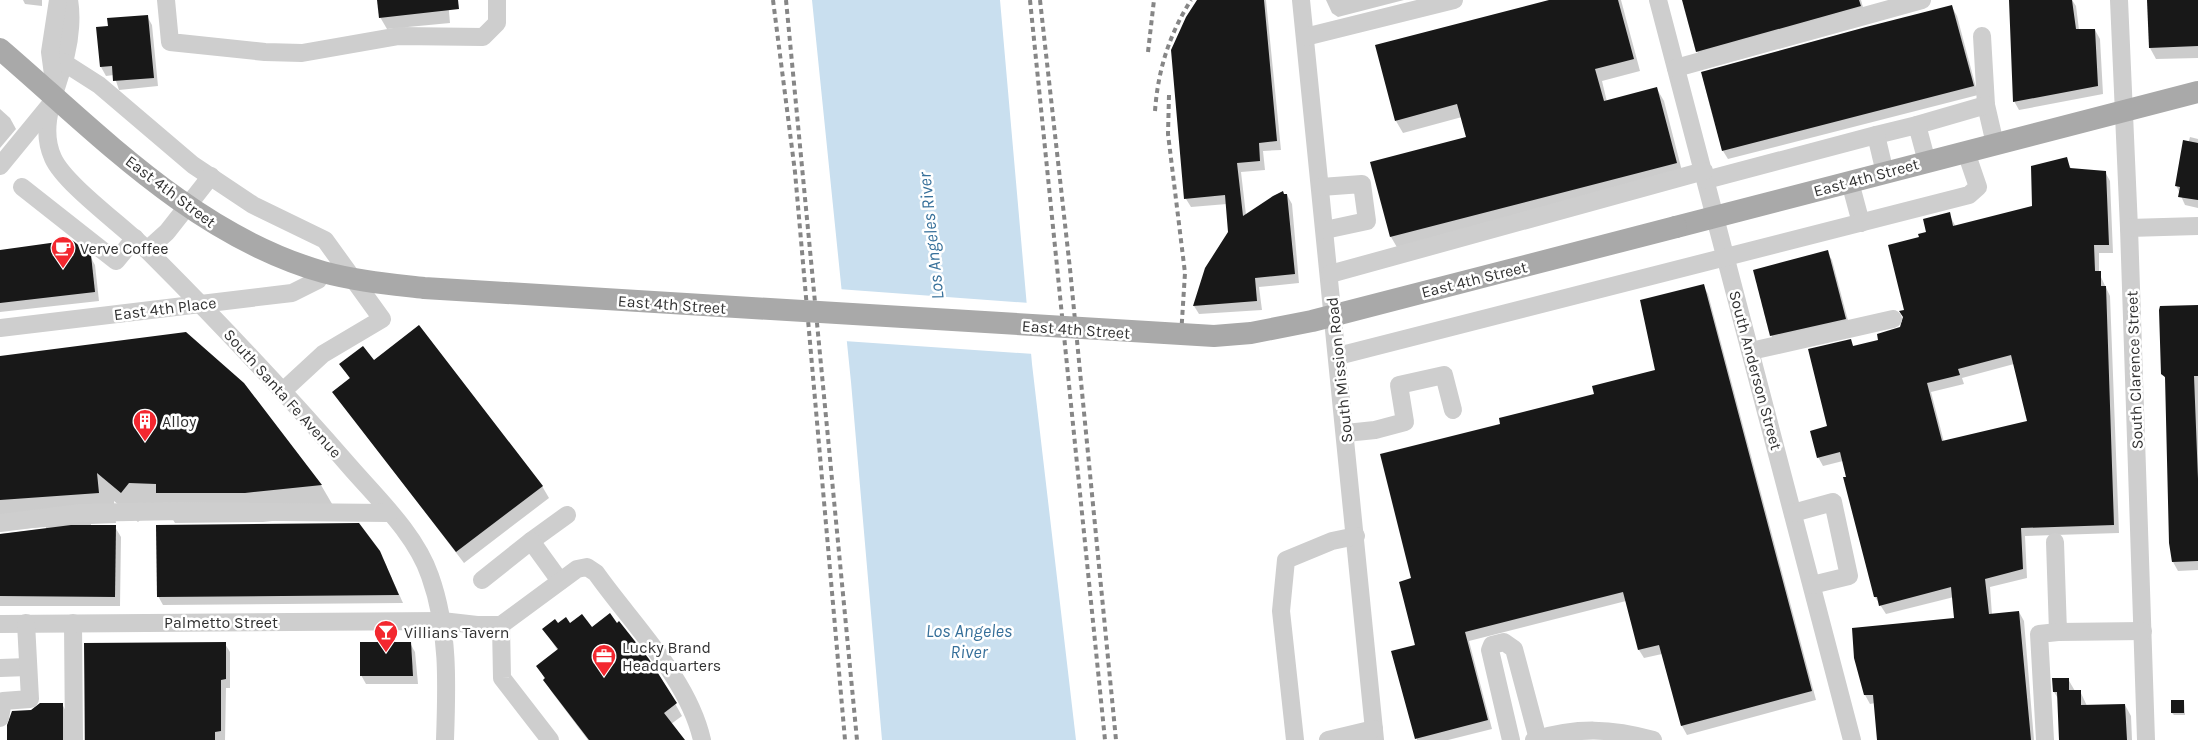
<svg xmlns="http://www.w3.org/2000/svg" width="2198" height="740" font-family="Karla,sans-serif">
<rect width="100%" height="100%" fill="#fff"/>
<path fill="#c9dfef" d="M812 0H1000L1032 364 1076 740H882L851 382Z"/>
<path fill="#fff" d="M838 289 1030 303 1034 354 844 341Z"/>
<g fill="#0003" fill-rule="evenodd">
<path d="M23 0H42V6L25 4Z"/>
<path d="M379 0H448L450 23 387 29 380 17Z"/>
<path d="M1200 0H1266L1281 150 1263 151 1265 170 1241 172 1246 215 1285 195H1287L1292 204 1299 283 1259 287 1262 310 1199 314 1194 306 1206 269 1229 233 1227 204 1191 207 1186 199Z"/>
<path d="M1326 0H1404L1338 17 1332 13Z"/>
<path d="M1554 0H1621L1640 71 1602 81 1607 102 1657 89 1664 101 1683 175 1398 249 1391 237 1371 163 1467 138 1462 117 1403 133 1396 121Z"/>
<path d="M1683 0H1861L1865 15 1702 60 1697 51Z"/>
<path d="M2038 0H2072L2076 6 2079 30H2095L2100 39 2103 94 2019 110 2014 101Z"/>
<path d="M2149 0H2198V58L2156 59 2150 48Z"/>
<path d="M1952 7 1957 16 1978 95 1728 159 1723 151Z"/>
<path d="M147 16 152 25 158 86 119 90 114 75 106 76 101 67 97 28 109 27Z"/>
<path d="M0 109 10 118 16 129 0 148Z"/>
<path d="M2190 137 2198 139V208L2185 205 2176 185Z"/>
<path d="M2066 159 2072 170 2105 172 2110 181 2113 253H2099V273L2110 296 2119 533 2025 536 2027 578 1990 587 1992 615 2019 612 2024 621 2034 740H1878L1875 703 1870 704 1865 695 1956 619 1954 597 1886 614 1875 597 1843 461 1823 466 1818 457 1829 427 1850 341 1854 347 1880 341 1902 327 1920 238 1949 214 1956 227 2033 207ZM2014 364 2029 422 1944 442 1931 392 1964 384 1962 378Z"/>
<path d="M0 251 90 256 95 265 99 301 0 312Z"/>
<path d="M1827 252 1832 260 1850 328 1776 344 1771 335Z"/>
<path d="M1703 285 1708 294 1816 700 1687 735 1682 726 1662 654 1644 658 1639 650 1626 601 1469 641 1492 729 1448 740H1417L1413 579 1502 424 1595 395 1657 370Z"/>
<path d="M2198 306V570L2178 571 2173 562 2166 380 2163 374Z"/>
<path d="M0 357 243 384 321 485 338 514 263 522 175 523 169 513H147L138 522 114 501 116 523 91 524V526L115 527 121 537 120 606H0V534L46 529V527L0 530Z"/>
<path d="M374 362 542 486 549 498 464 563 333 392 350 379 341 364Z"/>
<path d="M384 561 403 603 163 605 158 596Z"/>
<path d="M570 624 592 628 662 680 682 716 671 724 683 740H588L551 691 538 666 558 651 544 629Z"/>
<path d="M410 643 415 652 418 684H366L361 675Z"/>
<path d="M85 644H225L230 652V688H226L225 740H84Z"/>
<path d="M2068 679 2075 691H2080L2087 706 2125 705 2131 716 2132 740H2060L2059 700 2054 692Z"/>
<path d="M2184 701 2185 715H2174L2172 713Z"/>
<path d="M62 704 67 713 68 740H9L32 711Z"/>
</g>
<g fill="#181818" fill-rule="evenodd">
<path d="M377 0H458L459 9 379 18Z"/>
<path d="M1197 0H1264L1277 141 1259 143 1260 161 1237 163 1243 216 1273 196 1283 191 1284 194H1287L1295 274 1255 278 1257 301 1193 306 1205 268 1228 232 1225 195 1184 199 1171 50 1186 17Z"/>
<path d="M1549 0H1618L1634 59 1595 69 1604 101 1657 87 1677 163 1390 237 1370 162 1466 137 1457 104 1395 121 1375 45Z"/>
<path d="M1682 0H1859L1861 6 1696 52Z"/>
<path d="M2009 0H2072L2076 29H2095L2098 86 2013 102Z"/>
<path d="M2147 0H2198V46L2149 48Z"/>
<path d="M1952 5 1974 86 1722 151 1701 72 1866 27Z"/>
<path d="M148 15 154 78 113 81 112 66 100 67 96 27 108 26 107 18Z"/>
<path d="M2183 140 2198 143V200L2178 197 2180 187 2175 186Z"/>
<path d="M2067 157 2070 168 2106 171 2109 245H2094L2095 271H2101V286H2106L2114 525 2021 528 2023 569 1985 579 1989 614 2019 611 2031 740H1877L1873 695H1864L1854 658 1852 628 1954 618 1951 587 1879 606 1877 597H1874L1843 477H1846L1840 452 1817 458 1810 431 1827 426 1808 349 1851 339 1853 346 1878 340 1877 334 1900 327 1903 317 1899 311 1904 310 1888 245 1919 237 1918 234 1926 232 1923 219 1950 212 1953 226 2032 206 2031 166ZM2011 355 2027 421 1942 441 1927 383 1960 375 1958 369Z"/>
<path d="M72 240 91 255 95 292 0 303V250Z"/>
<path d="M1828 250 1846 319 1770 336 1753 270Z"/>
<path d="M1704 284 1812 691 1681 726 1659 645 1638 650 1623 592 1465 632 1488 720 1415 739 1391 651 1415 645 1399 582 1411 578 1380 454 1500 424 1499 418 1594 394 1592 386 1655 370 1640 300Z"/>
<path d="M2198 305V376H2194L2198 479V561L2172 562 2169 543 2165 377 2161 374 2159 310 2160 306Z"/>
<path d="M419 325 543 486 456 552 332 392 350 378 339 364 363 346 374 360Z"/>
<path d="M186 332 244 383 322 485 245 493H156V484L129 483 121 493 97 473 99 493 0 500V356Z"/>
<path d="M359 523 380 551 399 595 157 597 156 525Z"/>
<path d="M71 525H116L115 597 0 596V534Z"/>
<path d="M610 613 617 623 619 621 649 659 675 700 677 703 664 713 685 740H589L543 680 545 678 536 666 558 649 542 629 555 619 558 623 566 617 570 623 582 614 592 627Z"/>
<path d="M226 642V679L221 680V731L215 732V740H85L84 643Z"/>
<path d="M360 642H411L413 676H360Z"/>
<path d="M2052 678H2069V690H2081V705L2125 704 2127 740H2059L2057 692H2053Z"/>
<rect x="2171" y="700" width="13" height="13"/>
<path d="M40 703H63V740H7V725L12 711 31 710Z"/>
</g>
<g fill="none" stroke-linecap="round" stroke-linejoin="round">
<g stroke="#cecece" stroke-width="18">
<path d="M69 0C72 16 70 38 66 54 59 87 37 123 53 158 65 185 126 228 149 252 219 322 286 393 351 468 379 500 416 535 430 576 449 629 447 685 445 740"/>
<path d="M166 0 170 42 265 52 302 53 399 36 483 37 497 23V0"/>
<path d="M1301 0 1375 740"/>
<path d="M1658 0 1852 740"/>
<path d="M2119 0 2129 228 2146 740"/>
<path d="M1982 36 1986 105 1995 144"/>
<path d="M1305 37 1454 0"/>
<path d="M63 62 99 85 193 165 253 205 325 240 382 319 323 354 284 390"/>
<path d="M1676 68 1922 0"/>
<path d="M54 82 50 52 58 0"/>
<path d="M1917 125 1986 105"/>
<path d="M1876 135 1917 125 1927 162"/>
<path d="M0 166 50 105"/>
<path d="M1706 180 1876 135 1885 173"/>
<path d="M1850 182 1861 223"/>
<path d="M22 187 116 261 135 238"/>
<path d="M1321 187 1362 184 1367 221 1325 230"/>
<path d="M2129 228 2198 226"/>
<path d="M147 250 167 232 211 176"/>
<path d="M1330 274 1704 171"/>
<path d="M1751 351 1893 319"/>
<path d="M1338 356 1969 195 1978 187 1966 152"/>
<path d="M1346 433 1375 430 1405 422 1399 385 1444 375 1453 410"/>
<path d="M1793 513 1833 502 1849 576 1812 585"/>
<path d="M0 523 80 513 180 511 389 513"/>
<path d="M531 541 567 515"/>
<path d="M2055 542 2058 632 2143 631"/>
<path d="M482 580 531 541 560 581"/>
<path d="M73 623 74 740"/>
<path d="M0 624 442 621 477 625H501L577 569 587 567 596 573C632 624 688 678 702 740"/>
<path d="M501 625 502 678 550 740"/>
<path d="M0 668 28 667"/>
<path d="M0 718 3 701 30 699 26 623"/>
<path d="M1295 740 1281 611 1286 560 1332 541 1356 536"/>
<path d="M1328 740 1374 729"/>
<path d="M1511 740 1490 650 1492 645 1504 642 1514 649 1538 739"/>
<path d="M1534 740C1576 727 1612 728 1653 740"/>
<path d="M2045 740 2039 634 2058 632"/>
</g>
<path stroke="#a9a9a9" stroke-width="22" d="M1676 227 2198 92"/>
<g stroke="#868686" stroke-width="4" stroke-dasharray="5 4" stroke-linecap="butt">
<path d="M773 0 795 172 845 740"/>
<path d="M786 0 857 740"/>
<path d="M1030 0 1105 740"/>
<path d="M1040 0 1070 269 1116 740"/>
<path d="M1148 52 1154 0"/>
<path d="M1169 95 1168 134 1185 273 1181 336"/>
<path d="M1155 111C1158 70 1169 35 1191 0"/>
</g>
<path stroke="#cecece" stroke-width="18" d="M0 328 292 293 318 280 323 272"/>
<path stroke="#a9a9a9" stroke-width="22" d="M0 49C99 134 194 235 323 272 356 281 390 284 424 288L1214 336 1251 333 1312 321 1676 227"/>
</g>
<defs>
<g id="cafe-pin" transform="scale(1.25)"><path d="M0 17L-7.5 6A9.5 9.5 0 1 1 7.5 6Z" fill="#f3272f" stroke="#fff"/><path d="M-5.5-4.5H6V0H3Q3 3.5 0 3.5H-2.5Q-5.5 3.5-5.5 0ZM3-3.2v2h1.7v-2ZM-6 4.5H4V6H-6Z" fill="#fff"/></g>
<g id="building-pin" transform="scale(1.25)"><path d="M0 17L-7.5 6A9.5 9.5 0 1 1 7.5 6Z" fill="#f3272f" stroke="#fff"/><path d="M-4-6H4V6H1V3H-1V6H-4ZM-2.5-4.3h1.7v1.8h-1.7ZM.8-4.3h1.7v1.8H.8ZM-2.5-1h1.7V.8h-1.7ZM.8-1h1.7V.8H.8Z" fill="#fff"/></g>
<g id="bar-pin" transform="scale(1.25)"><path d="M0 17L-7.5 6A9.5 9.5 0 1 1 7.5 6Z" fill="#f3272f" stroke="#fff"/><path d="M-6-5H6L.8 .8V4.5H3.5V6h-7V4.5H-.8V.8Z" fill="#fff"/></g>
<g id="office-pin" transform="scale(1.25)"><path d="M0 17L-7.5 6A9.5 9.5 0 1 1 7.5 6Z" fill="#f3272f" stroke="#fff"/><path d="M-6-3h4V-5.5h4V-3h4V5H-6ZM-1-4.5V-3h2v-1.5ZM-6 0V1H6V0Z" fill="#fff"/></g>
</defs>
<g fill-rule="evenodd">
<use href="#cafe-pin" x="63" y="248"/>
<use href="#building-pin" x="145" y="421"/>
<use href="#bar-pin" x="386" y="632"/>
<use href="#office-pin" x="604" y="656"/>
</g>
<g text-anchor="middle" stroke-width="5" stroke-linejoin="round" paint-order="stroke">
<g font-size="16" fill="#313131" stroke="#fff">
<text transform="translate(1866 177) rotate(-15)" y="6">East 4th Street</text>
<text transform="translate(171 191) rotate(37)" y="6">East 4th Street</text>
<text transform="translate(1474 279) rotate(-14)" y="6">East 4th Street</text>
<text transform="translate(672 304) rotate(4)" y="6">East 4th Street</text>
<text transform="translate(165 308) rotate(-7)" y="6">East 4th Place</text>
<text transform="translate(1076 329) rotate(4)" y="6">East 4th Street</text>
<text transform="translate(1339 370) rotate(-96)" y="6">South Mission Road</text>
<text transform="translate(1756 370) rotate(75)" y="6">South Anderson Street</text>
<text transform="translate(2134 370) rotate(-92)" y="6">South Clarence Street</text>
<text transform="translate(283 393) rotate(48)" y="6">South Santa Fe Avenue</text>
<text x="221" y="628">Palmetto Street</text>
</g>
<g font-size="16" fill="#313131" stroke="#fff" text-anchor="start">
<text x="80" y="254">Verve Coffee</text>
<text x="162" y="427">Alloy</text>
<text x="404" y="638">Villians Tavern</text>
<text x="622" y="653">Lucky Brand<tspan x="622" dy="18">Headquarters</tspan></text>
</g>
<g font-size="18" font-style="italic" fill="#37709a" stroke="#fff">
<text transform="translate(931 236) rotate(-96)" y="6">Los Angeles River</text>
<text x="969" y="637">Los Angeles<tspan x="969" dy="21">River</tspan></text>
</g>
</g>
</svg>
